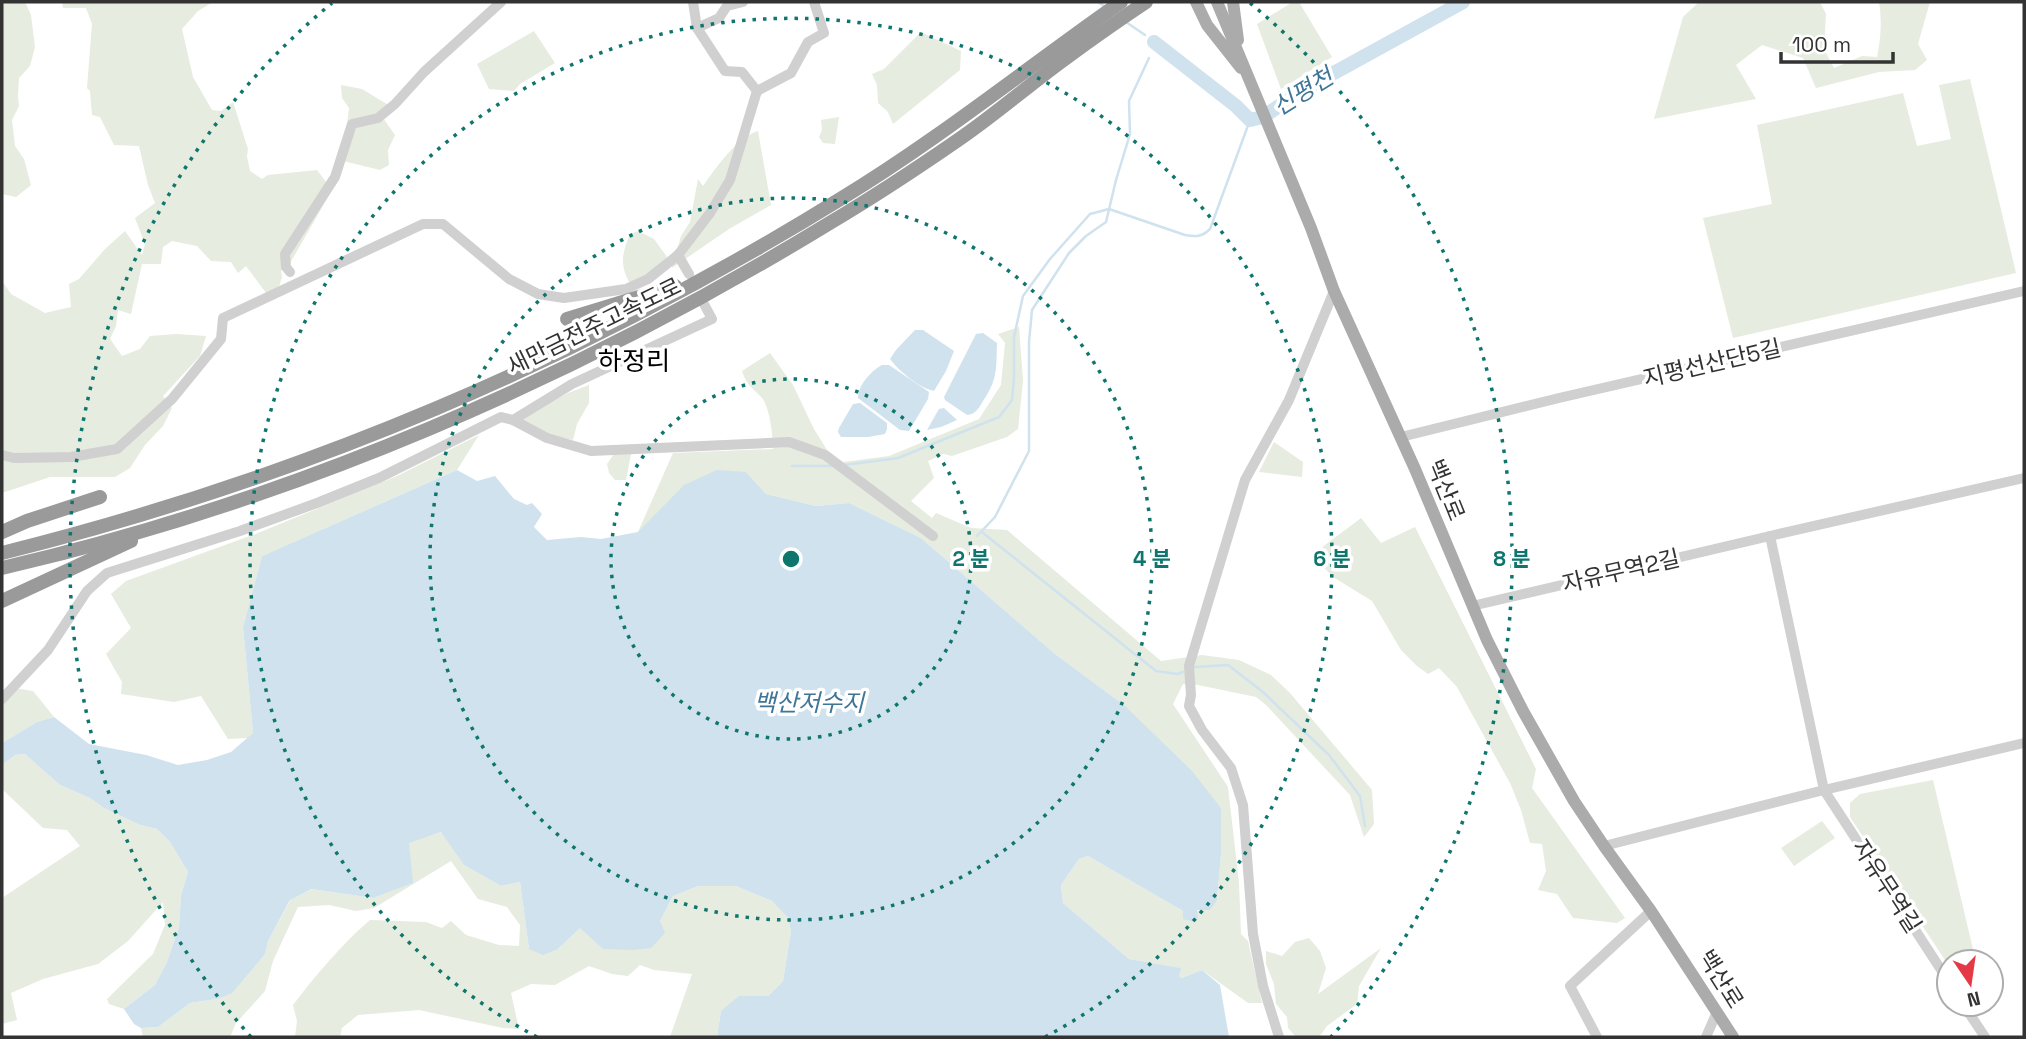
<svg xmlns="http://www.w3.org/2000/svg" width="2026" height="1039" font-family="'Space Grotesk','Noto Sans KR',sans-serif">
<rect width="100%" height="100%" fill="#fff"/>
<g fill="#e6ecdf">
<path d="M2 2H25L31 15 35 47 30 66 19 78 18 96 19 106 12 120 15 146 24 159 31 185 16 197 2 194Z"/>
<path d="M62 2H213L198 11 182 29 193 77 212 110 221 111 233 102 248 149 247 156 250 171 262 179 268 175 317 170 332 190 289 265 281 271 282 277 279 287 266 293 246 266 238 273 231 262 211 261 197 246 172 241 163 247 161 264H142L131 314 118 310 116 326 110 339 122 356 140 349 150 336 176 334 206 336 200 356 163 396 172 408 163 426 145 445 130 468 115 477H50L2 493V281L11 294 45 313 71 307 69 284 79 279 105 249 125 231 142 255 145 244 135 218 155 203 148 185 139 146 114 145 100 117 92 115 90 91 87 88 92 24 86 8H63Z"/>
<path d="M1293 2H1299L1332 57 1281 89 1257 24Z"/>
<path d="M1699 2H1820L1826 14 1824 49 1834 68 1862 56 1877 57C1881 38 1882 21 1879 2H1930L1918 44 1927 60 1915 70 1879 72 1816 88 1803 58 1762 45 1736 65 1756 99 1654 119 1683 17Z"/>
<path d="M534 31 555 63 520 84 514 91 489 89 477 64Z"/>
<path d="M921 32 961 51 960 70 893 124 888 112 878 103 877 85 872 74 884 69Z"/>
<path d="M1970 79 2016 273 1733 338 1703 218 1772 204 1757 125 1903 93 1917 146 1951 139 1939 85Z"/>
<path d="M341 85 362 89 390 106 383 118 395 135 388 150 389 165 380 170 339 160 346 133 349 108 342 98Z"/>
<path d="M839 117 835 144 823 143 819 137 822 130 821 120Z"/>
<path d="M758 131 771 205 729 229 672 268 681 236 690 222 698 179 703 186C715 169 737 137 758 131Z"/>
<path d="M638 231 654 239 667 257C659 270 645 277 631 285 619 265 622 254 630 234Z"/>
<path d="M1019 327 1023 381 1018 429 1007 437 952 456 943 454 928 461 934 478 911 501 932 518 936 513 971 528 1007 530 1161 661 1202 655 1239 660 1271 675 1290 693 1372 790 1374 824 1364 837 1350 795 1266 705 1256 697 1198 685 1183 684 1173 704 1228 787 1239 883 1241 934 1248 941 1262 1003H1248L1202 970 1182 978 1179 976 1180 968 1129 959 1063 903 1061 885 1079 859 1088 856 1183 911V919L1217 900 1221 854V808L1116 699 1055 654 921 538 849 503 816 506 766 494 746 472 638 532 673 453 773 449C773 437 770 408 762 398 752 387 747 386 742 371L770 353 793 385 814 429 827 450 843 462 889 456 979 419 1001 385 1005 343 998 334Z"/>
<path d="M589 385V403L577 424 573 440 551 436 518 418 568 393Z"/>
<path d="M479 435 457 470 262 556 243 627 253 733 248 738 228 739 201 696 174 702 121 694 122 682 106 654 131 628 111 594 126 581 258 533 397 476Z"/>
<path d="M1274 442 1303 462 1302 477 1259 472Z"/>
<path d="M614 454H631L626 480H615L609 473 607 464Z"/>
<path d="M1361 518 1381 543 1415 527 1536 769 1532 788 1625 918 1617 923 1573 918 1557 894 1538 890 1546 871 1542 844 1530 843 1521 810 1510 783 1457 687 1439 668 1428 674 1417 666 1401 650 1372 601 1333 577 1313 556C1328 541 1345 531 1361 518Z"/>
<path d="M14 688 33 691 54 717 37 722 2 743V704Z"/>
<path d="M25 754 60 785 90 798 104 808 140 825 157 829 170 842 188 872 181 895 179 927 167 962 155 985 124 1009 109 1004 107 999 153 954 165 925 163 902 128 941 98 964 43 979 11 993 17 1020 2 1024V898L80 846 67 830 43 828 2 789V765L15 755Z"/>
<path d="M1933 780 1976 962H1949V966L1850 817V803L1860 794Z"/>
<path d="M1822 821 1835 838 1794 866 1781 848Z"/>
<path d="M442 832 464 865 501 886 520 882 529 949H558L580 928 660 921 673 896 698 886H736L772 901 788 918 791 931 783 981 768 996 721 1011 717 1037H670L692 974 654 970 640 965 628 976 612 974 589 966 555 985 531 984 511 993 519 1029 503 1028 419 1010 358 1015 342 1028 340 1037H295L297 1021 293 1005C316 975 341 945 370 920L426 922 442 928 451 921 466 935 499 945 519 946 520 925 507 907 478 899 451 861 374 908 356 911 329 905 298 907 273 961 265 991 236 1023 230 1037H143L141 1028 158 1027 190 1003 217 999 250 970 265 954 268 941 291 899 313 889 373 898 412 883 408 842Z"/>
<path d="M1309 938 1320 951 1326 968 1318 994 1381 948 1359 986 1357 1004 1327 1026 1319 1037H1296L1288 1028 1287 1017 1276 1004 1274 984 1266 964V951L1282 956 1295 942Z"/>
</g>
<g fill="#cfe2ee">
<path d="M915 330H923L954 351 946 371 934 391C919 388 899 371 890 359L896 350Z"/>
<path d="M983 333 997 343C996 369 998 379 983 401 979 408 976 414 967 415L945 400 944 397 976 334Z"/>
<path d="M882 365H889L929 392 928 399 909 431 900 430 858 398C858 385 871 371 882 365Z"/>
<path d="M860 403 887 423V429L885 434 868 437H841L838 432 839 428 853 404Z"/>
<path d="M944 408 957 420 941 427 927 430 939 409Z"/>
<path d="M457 470 477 481 495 476 514 499 527 505 532 503 542 514 534 527 547 540 581 537 601 539 638 532 684 485 717 470 746 472 766 494 816 506 849 503 921 538 1055 654 1124 705 1192 771 1221 808V854L1217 900 1210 910H1197L1198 918 1195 922 1183 919V911L1088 856 1079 859 1061 885 1063 903 1129 959 1181 968 1179 976 1182 978 1202 970 1220 985 1229 1037H717L721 1011 739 996H768L783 981 791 931 788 918 772 901 736 886H698L673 896 660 921 665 933 651 948 633 950 603 949 580 928 558 949 543 955 529 949 520 882 501 886 464 865 441 832 409 843 413 883 373 898 312 889 290 900 268 941 265 954 232 993 217 999 190 1003 158 1027 141 1028 134 1024 124 1009 155 985 167 962 179 927 181 895 188 872 170 842 157 829 140 825 104 808 90 798 60 785 25 754 15 755 2 765V743L37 722 54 717 89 744 146 755 178 765 207 760 231 752 253 733 243 627 262 556Z"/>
</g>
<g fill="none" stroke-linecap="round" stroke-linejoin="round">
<g stroke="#cfe2ee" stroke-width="2.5">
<path d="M1098 2 1107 8"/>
<path d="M1126 22 1145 35"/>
<path d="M1154 48 1156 44"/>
<path d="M844 465 898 458 999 417 1012 400 1014 378V337L1023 296 1050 259 1090 214 1109 209 1185 235C1196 237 1202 237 1210 229L1250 120"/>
<path d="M792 466H833"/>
<path d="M983 533 1156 671 1177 674 1183 672"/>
<path d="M977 536 995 517 1029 451V342L1032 310 1069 253 1086 236 1106 222 1116 180 1130 134 1129 101 1149 58"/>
<path d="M1195 667 1228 665 1263 692 1329 755 1360 796 1365 826"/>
</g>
<path stroke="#cfe2ee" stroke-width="14" d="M1154 42 1236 106 1250 120 1263 117 1301 91 1463 2"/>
<g stroke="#d0d0d0" stroke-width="10">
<path d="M697 28 719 18 727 6 743 2"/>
<path d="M757 91 791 73 808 42 824 33 814 2"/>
<path d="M290 272 286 267 285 254 335 177 352 124 378 118 395 104 424 72 501 2"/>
<path d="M689 274 678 255 710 213 730 180 757 91 742 72 725 71 697 28 693 2"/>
<path d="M513 420 547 438 591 451 789 442 825 455 933 536"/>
<path d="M1401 437 1559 398 2024 291"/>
<path d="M2 455 14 458 71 457 117 449 172 399 221 339 223 318 423 224H443L509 279 538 294 564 298 626 289 648 279 678 255"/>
<path d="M1770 536 1824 790 1949 982"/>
<path d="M1472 606 1770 536 2024 478"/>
<path d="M2 699 48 650 87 591 107 573 240 531 317 503 379 478 501 417 513 420 572 384 712 319 704 304"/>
<path d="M1604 846 1824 790 2024 743"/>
<path d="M1963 1004 1985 1037"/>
<path d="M1279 1037 1263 986 1253 934 1243 805 1231 768 1202 730 1189 706 1191 695 1189 666 1245 480 1289 400 1334 291"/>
<path d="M1597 1037 1570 986 1651 911"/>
<path d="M1706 1037 1717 1012"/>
</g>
<g stroke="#ababab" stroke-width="12">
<path d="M1196 2 1207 25 1241 68"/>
<path d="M1217 2 1311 228 1334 291 1415 469 1487 640 1523 711 1574 801 1604 846 1651 911 1733 1037"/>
<path d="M1233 2 1238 40"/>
</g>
<g stroke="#9a9a9a" stroke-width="14">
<path d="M567 319 675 286"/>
<path d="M2 532 27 521 100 497"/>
<path d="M2 553C303 478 578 361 842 198 939 139 1028 67 1121 2"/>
<path d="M2 568C292 501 574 379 828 224 872 198 916 169 958 140 996 114 1030 84 1066 58 1092 39 1119 20 1146 2"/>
<path d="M2 601 131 541"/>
</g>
</g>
<g fill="none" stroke="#0f766e" stroke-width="3.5" stroke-dasharray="3.5 7">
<circle cx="791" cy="559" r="180"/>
<circle cx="791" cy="559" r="361"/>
<path d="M537 1037A541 541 0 1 1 1045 1037"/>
<path d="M251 1037A721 721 0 0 1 332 3M1250 3A721 721 0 0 1 1331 1037"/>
</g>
<g text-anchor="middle" stroke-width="7" stroke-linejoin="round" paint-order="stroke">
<g font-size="23" fill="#333" stroke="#fff">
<text transform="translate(594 326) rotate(-26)" y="8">새만금전주고속도로</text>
<text transform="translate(1712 363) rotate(-13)" y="8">지평선산단5길</text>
<text transform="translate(1446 490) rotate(68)" y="8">백산로</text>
<text transform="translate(1621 571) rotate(-13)" y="8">자유무역2길</text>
<text transform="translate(1887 886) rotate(57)" y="8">자유무역길</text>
<text transform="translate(1721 979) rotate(58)" y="8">백산로</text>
</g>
<g font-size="24" font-style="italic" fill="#3f7597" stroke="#fff">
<text transform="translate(1303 92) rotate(-32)" y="8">신평천</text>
<text x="809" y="711">백산저수지</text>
</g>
<g font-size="26" fill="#000" stroke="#fff">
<text x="634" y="370">하정리</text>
</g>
</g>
<circle cx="791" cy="559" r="10" fill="#0f766e" stroke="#fff" stroke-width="3.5"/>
<g font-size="21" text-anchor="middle" font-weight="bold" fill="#0f766e" stroke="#fff" stroke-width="7" stroke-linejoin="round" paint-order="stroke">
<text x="971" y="566">2 분</text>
<text x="1152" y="566">4 분</text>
<text x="1332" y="566">6 분</text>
<text x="1512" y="566">8 분</text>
</g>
<rect width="2026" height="1039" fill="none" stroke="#333333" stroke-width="7"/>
<g transform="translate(1970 983) rotate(167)"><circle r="33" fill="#ffffff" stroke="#adadad" stroke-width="2"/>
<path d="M0-5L12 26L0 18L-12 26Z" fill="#e63946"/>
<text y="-10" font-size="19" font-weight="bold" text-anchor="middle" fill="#333333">N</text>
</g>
<path d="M1781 52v10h112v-10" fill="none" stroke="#333333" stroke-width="3.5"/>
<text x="1792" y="52" font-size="21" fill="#333333" stroke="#ffffff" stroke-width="5" paint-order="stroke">100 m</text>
</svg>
